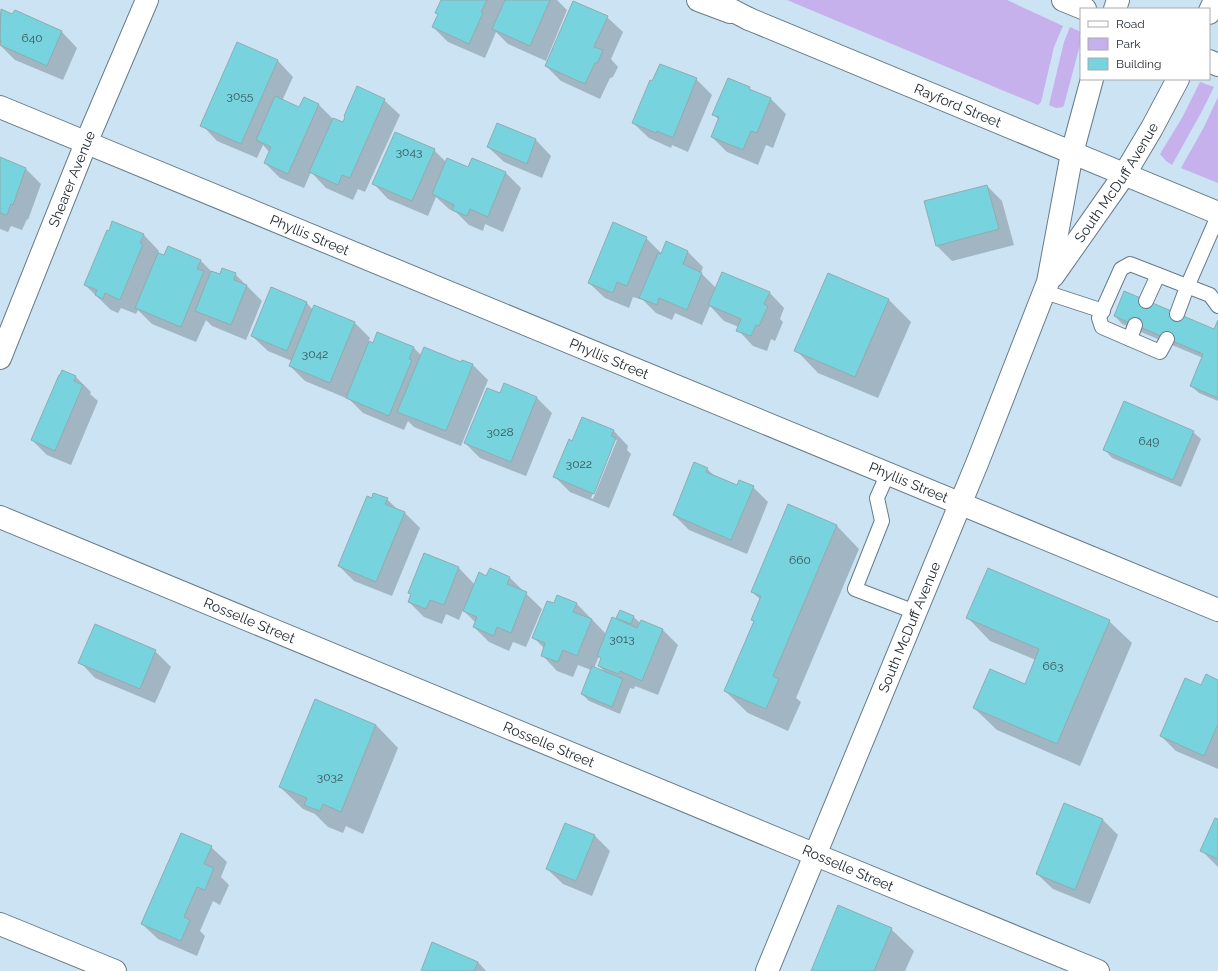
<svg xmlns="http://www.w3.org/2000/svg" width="1218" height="971" font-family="Raleway,sans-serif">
<rect width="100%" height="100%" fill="#cbe3f3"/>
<g fill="#c6b1ec">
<path d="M787 0H1007L1063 26 1054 47 1041 102 1038 105Z"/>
<path d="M1070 27 1081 32V41L1064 105 1063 107 1056 108 1049 105 1064 42Z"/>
<path d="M1200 82 1214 87 1202 111 1172 165 1166 161 1160 154 1182 118Z"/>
<path d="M1218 97V183L1181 168 1204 127Z"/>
</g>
<g fill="#0003" fill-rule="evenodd">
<path d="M442 0H557L567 10 546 61 508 44 496 32 485 58 448 42 433 27 439 15 437 13Z"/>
<path d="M1 10 13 15 15 11 62 32 77 48 63 80 15 60 0 45V13Z"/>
<path d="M607 17 623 32 611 59 618 67 613 77 610 78 600 99 561 81 546 66Z"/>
<path d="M237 44 278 61 293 77 282 101 300 108 318 104 333 119 343 124 384 100 400 115 365 192 358 189 353 200 326 188 311 172 304 188 280 178 265 163 270 153 263 145 257 158 217 141 202 125Z"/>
<path d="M696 79 712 95 688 152 672 145 671 148 649 138 633 123Z"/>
<path d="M749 88 753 92 771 99 786 114 773 148 766 145 758 165 727 152 712 137 719 120 714 115Z"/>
<path d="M497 125 536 140 551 156 542 178 504 162 488 147Z"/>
<path d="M434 150 446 162 468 169 506 173 521 188 503 232 485 224 483 231 469 225 457 213 449 209 436 197 428 216 388 199 373 183Z"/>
<path d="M0 158 26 169 41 184 28 220 27 219 22 230 11 226 8 232 0 229Z"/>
<path d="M987 186 1002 201 1014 245 952 261 936 245Z"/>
<path d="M113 223 144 235 159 251 158 254 165 257 200 260 212 272 221 275 235 274 262 301 246 340 212 326 206 320 196 342 152 324 138 310 136 314 121 308 118 313 111 310 85 285Z"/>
<path d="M646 238 662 254 667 243 688 252 703 267 701 273 716 288 769 292 784 308 780 319 783 322 775 341 771 339 767 351 753 346 738 330 739 327 724 321 710 306 702 325 675 313 672 320 656 313 643 300 633 297 629 308 605 298 589 283Z"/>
<path d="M888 299 911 322 878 398 818 373 796 350Z"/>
<path d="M306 302 313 310 355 323 370 338 368 342 373 344 414 348 421 355 461 363 462 361 473 365 488 380 461 446 414 427 408 421 404 430 363 413 346 396V398L305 381 290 366 292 361 268 351 252 336Z"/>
<path d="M1115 316 1214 331 1218 322V401L1199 393 1191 386 1203 358 1122 324Z"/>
<path d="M76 377 91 392 90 394 98 401 71 465 47 455 32 440Z"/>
<path d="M504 384 537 398 552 413 526 476 480 458 465 443 500 394Z"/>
<path d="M613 430 628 446 627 450 631 454 609 508 570 492 555 477 573 442ZM615 439 617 440 593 499 591 498Z"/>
<path d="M1193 432 1201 439 1181 487 1112 458 1105 450Z"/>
<path d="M707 469 716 477 737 486 753 487 768 502 747 554 689 530 674 515Z"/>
<path d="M372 499H387L398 510 404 512 420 528 392 596 354 581 339 566Z"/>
<path d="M789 506 837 526 859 549 796 698 801 702 788 731 748 713 725 691 754 622 752 620 761 600 752 592Z"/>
<path d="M425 554 459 568 475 585 487 577 490 569 510 578 542 609 526 647 513 642 509 651 489 642 474 627 476 623 463 610 459 620 446 614 442 624 424 617 409 602 412 595 409 593Z"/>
<path d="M576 603 606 634 623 622 618 617 633 616 640 623 663 630 678 645 658 695 635 686 634 689 630 688 620 714 589 701 582 694 591 670 578 665 573 677 557 671 542 655 544 648 534 638 554 605ZM599 656 602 659 599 666 606 673 594 668Z"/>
<path d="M968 618 1109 621 1132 643 1080 766 997 730 974 708 1025 685 1036 660 990 641Z"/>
<path d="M155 651 171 667 155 703 95 678 80 662Z"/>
<path d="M1218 681V769L1176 751 1161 736 1201 687Z"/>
<path d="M376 725 398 748 363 834 346 826 343 833 328 827 315 814 303 809 280 787Z"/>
<path d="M1103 820 1118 835 1090 904 1053 889 1037 874Z"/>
<path d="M1218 820V867L1202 851Z"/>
<path d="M565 824 595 836 610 851 592 896 563 884 547 869Z"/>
<path d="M211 847 227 862 221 877 229 885 220 905 213 901 200 931 205 936 197 956 158 939 142 924Z"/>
<path d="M891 929 914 951 905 971H812Z"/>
<path d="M478 962 486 971H422Z"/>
</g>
<g fill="#77d3dd" stroke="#8fadb0">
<path d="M441 0H487L481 12 483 13 469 44 432 27 438 14 435 13Z"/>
<path d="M505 0H550L530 46 492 29Z"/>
<path d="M573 1 608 16 594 47 603 50 598 62 595 63 585 84 545 66Z"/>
<path d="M1 9 12 14 15 10 62 31 47 66 0 45 1 40H0Z"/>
<path d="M237 42 278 60 241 144 200 126Z"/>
<path d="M660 64 697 78 673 138 657 131 656 133 632 123 650 80 652 81Z"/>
<path d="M728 78 750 87 749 89 771 98 757 133 751 131 743 150 711 137 719 117 712 115Z"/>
<path d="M357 86 385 99 350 178 342 175 338 185 309 172 333 118 343 122 345 117 344 116Z"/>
<path d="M275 96 299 107 304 97 319 104 288 174 264 163 271 147 256 140Z"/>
<path d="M497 123 536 139 527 164 487 147Z"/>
<path d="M395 132 435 149 412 201 372 184Z"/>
<path d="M0 157 26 168 13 205 11 204 7 215 0 213Z"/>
<path d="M447 158 468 167 472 158 506 172 488 217 470 209 467 216 452 210 454 205 432 194Z"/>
<path d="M987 185 999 229 936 246 924 201Z"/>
<path d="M112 221 144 234 140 243 143 244 120 300 105 293 103 299 95 295 97 290 84 285 107 230 109 231Z"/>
<path d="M613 222 647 237 627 286 617 282 613 293 588 283Z"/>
<path d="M666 241 688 251 683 264 702 273 687 310 659 298 657 305 639 298 658 253 661 254Z"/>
<path d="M168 246 201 260 197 269 204 271 181 327 135 308 158 253 164 255Z"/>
<path d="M222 268 236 273 234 280 247 285 231 325 195 311 211 271 220 274Z"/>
<path d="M722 272 770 292 764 304 768 306 759 326 756 325 751 336 736 331 741 319 708 305Z"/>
<path d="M828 273 889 299 855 377 794 351Z"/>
<path d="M271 287 307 302 287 351 251 336Z"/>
<path d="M1124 291 1214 329 1218 320V398L1190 386 1203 354 1114 316Z"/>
<path d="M314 305 355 322 330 383 289 366Z"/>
<path d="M377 332 414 347 409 359 412 360 389 416 346 398 369 341 373 343Z"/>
<path d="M424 347 461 362 462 360 473 364 446 431 397 412Z"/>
<path d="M62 370 76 376 74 381 83 385 55 451 31 440 59 375H60Z"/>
<path d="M504 383 537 397 511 462 464 443 487 388 500 393Z"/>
<path d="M1124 401 1194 431 1173 480 1103 450Z"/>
<path d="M582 417 614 430 611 436 616 438 594 494 553 477 569 439 572 441Z"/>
<path d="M694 462 708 468 706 472 737 485 739 480 754 486 731 540 673 515Z"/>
<path d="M373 493 388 498 385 504 405 512 376 582 338 566 367 496 372 498Z"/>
<path d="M788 504 837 525 773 676 779 679 766 709 724 691 754 621 751 620 761 596 751 592Z"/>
<path d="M424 553 459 567 444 605 430 600 426 609 408 602 411 594 408 593Z"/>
<path d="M490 568 510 577 507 584 527 592 511 633 497 627 494 636 473 627 477 617 463 611 479 572 486 576Z"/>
<path d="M988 568 1110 620 1057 744 973 708 990 669 1025 684 1039 649 966 618Z"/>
<path d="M557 595 577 603 573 612 592 619 577 656 563 650 558 662 541 656 545 643 532 638 547 601 554 603Z"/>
<path d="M620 610 634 616 631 624 616 618Z"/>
<path d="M612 617 637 628 641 620 663 629 642 681 620 671 618 674 598 666 601 658 597 656Z"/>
<path d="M95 624 156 650 140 689 78 663Z"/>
<path d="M592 666 623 679 612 707 581 694Z"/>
<path d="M1206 674 1218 680V724L1204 756 1160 736 1185 678 1201 685Z"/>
<path d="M315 699 376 725 341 812 323 804 320 811 304 805 307 798 279 787Z"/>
<path d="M1064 803 1103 819 1075 890 1036 874Z"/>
<path d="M1215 818 1218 819V859L1200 851Z"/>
<path d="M565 823 595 835 576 881 546 869Z"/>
<path d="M181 833 212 846 204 864 214 868 205 890 197 887 184 917 190 920 181 941 141 924Z"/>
<path d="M838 905 892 928 874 971H811Z"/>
<path d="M432 942 478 962 474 971H421Z"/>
</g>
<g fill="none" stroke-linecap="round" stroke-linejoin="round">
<g stroke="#667c8a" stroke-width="16">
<g id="lane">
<path d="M1045 292 1103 311"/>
<path d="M1146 301 1158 275"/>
<path d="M1177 314 1187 287 1218 216"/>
<path d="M1130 339 1135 325"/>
<path d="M1167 339 1160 352 1102 327 1099 318 1121 269 1130 264 1210 295 1218 306"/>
<path d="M888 473 877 498 882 521 855 589 915 612"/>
</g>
</g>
<g stroke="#667c8a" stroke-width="24">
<g id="street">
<path d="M698 0 730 12"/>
<path id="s1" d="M0 107 1218 610"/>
<path id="s2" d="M0 358 86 143 147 0"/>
<path id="s3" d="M0 517 816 855"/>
<path d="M0 924 115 971"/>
</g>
</g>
<g stroke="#667c8a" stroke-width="24">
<g id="secondary">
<path d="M1115 9 1118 0"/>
<path d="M1209 13 1215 0"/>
<path id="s4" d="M749 19 1218 213"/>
<path id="s5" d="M1053 276 1124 175 1152 128 1178 79"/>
<path d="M816 855 1098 971"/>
<path id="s6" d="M767 971 978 461 1048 282 1072 153 1092 79"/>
</g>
</g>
<g stroke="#667c8a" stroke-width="24">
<g id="highway">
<path d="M712 0 749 19"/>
<path d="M1063 0 1085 9"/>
<path d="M1209 61 1218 65"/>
</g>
</g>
<use href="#lane" stroke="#fff" stroke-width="14"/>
<use href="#street" stroke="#fff" stroke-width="22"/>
<use href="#secondary" stroke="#fff" stroke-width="22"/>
<use href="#highway" stroke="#fff" stroke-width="22"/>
</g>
<g text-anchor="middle" stroke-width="4" stroke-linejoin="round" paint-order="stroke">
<g font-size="12" fill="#38565d">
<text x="32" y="42">640</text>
<text x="240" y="100">3055</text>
<text x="409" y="156">3043</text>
<text x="315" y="358">3042</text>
<text x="500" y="436">3028</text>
<text x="1149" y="445">649</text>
<text x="579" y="468">3022</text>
<text x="800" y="564">660</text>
<text x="622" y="643">3013</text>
<text x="1053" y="670">663</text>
<text x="330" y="781">3032</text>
</g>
<g font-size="14" fill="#232c32" stroke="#fff">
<text dy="5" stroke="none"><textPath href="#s4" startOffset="226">Rayford Street</textPath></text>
<text dy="5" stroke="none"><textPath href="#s2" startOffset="193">Shearer Avenue</textPath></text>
<text dy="5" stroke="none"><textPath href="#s5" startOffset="113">South McDuff Avenue</textPath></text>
<text dy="5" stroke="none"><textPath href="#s1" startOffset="335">Phyllis Street</textPath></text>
<text dy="5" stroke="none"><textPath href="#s1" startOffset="659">Phyllis Street</textPath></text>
<text dy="5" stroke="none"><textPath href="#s1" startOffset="983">Phyllis Street</textPath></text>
<text dy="5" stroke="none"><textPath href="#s3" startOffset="270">Rosselle Street</textPath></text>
<text dy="5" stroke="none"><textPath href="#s6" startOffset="372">South McDuff Avenue</textPath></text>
<text dy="5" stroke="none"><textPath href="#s3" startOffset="594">Rosselle Street</textPath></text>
<text transform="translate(848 868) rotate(23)" y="5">Rosselle Street</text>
</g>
</g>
<rect x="1080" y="8" width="130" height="72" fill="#ffffff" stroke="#a7abad"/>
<rect x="1088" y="21" width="20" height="6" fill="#ffffff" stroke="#a7abad"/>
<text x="1116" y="28" font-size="12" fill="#232c32">Road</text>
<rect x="1088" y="38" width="20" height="12" fill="#c6b1ec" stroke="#a7abad"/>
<text x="1116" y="48" font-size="12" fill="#232c32">Park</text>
<rect x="1088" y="58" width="20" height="12" fill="#77d3dd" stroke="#a7abad"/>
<text x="1116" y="68" font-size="12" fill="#232c32">Building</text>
</svg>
